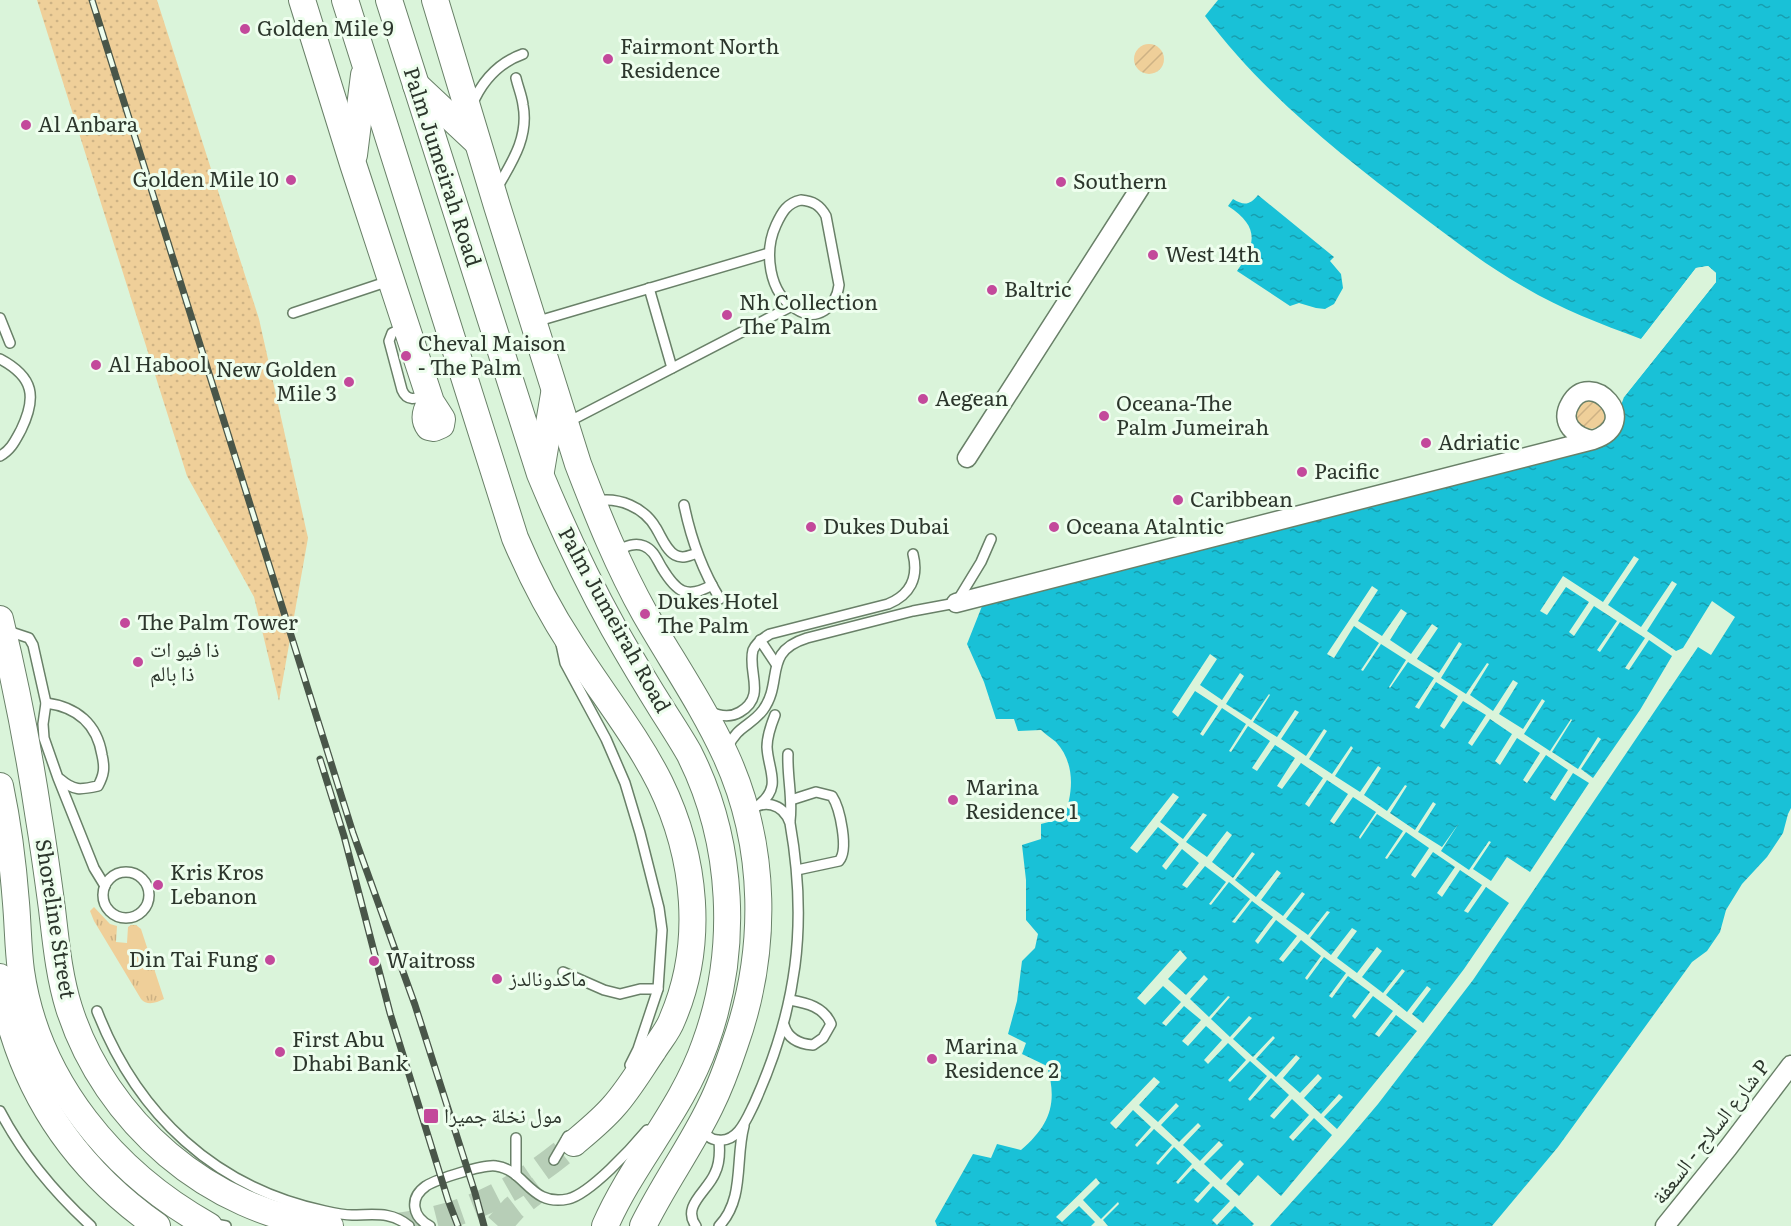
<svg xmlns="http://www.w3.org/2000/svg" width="1791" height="1226" font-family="Literata,'Noto Naskh Arabic',serif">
<defs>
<pattern id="grass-tufts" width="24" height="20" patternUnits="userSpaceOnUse" patternTransform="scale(1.5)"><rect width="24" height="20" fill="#efcf99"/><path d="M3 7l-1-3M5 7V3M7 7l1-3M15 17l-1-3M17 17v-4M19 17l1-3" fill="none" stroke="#cdb284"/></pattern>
<pattern id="park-dots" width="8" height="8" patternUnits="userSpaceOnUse" patternTransform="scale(1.5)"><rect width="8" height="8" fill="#efcf99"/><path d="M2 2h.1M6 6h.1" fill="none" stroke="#cdb284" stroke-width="1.8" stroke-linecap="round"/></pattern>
<pattern id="garden-furrows" width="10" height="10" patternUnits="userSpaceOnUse" patternTransform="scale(1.5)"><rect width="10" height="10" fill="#efcf99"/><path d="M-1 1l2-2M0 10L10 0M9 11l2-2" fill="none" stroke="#cdb284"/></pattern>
<pattern id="water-ripples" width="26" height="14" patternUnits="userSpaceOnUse" patternTransform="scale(1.5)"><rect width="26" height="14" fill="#19c1d7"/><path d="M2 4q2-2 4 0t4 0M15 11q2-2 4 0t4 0" fill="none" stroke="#179eaf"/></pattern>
</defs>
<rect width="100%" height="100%" fill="#daf4da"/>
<path fill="url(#grass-tufts)" d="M94 907 110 924 117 926 116 942 127 943 128 927 131 925H136L141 929 164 999C156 1003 147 1006 141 999L94 921 90 911Z"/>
<path fill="url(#park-dots)" d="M37 0H157L259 319 308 538 279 701 254 597 187 476Z"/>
<g fill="url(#garden-furrows)">
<circle cx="1149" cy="59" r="15"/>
<path d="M1588 398 1605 408C1605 411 1606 415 1606 418 1602 433 1577 432 1575 417 1575 416 1576 407 1576 407Z"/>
</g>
<g fill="url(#water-ripples)">
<path d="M1218 0H1791V808L1788 814 1783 833 1767 857 1742 884 1726 910 1720 932 1707 951 1692 962 1558 1147 1492 1226H937L935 1221 973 1154 991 1158 997 1144 1021 1150C1050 1125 1058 1103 1047 1066L1022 1054 1026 1043 1008 1034 1017 1001 1022 961 1035 948 1038 934 1026 920V880L1022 845 1041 839V824L1064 818C1073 793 1076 764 1056 742 1051 738 1045 734 1041 730L1018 731 1014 719H996L984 682 967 644 988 591 1599 440 1619 411 1624 397 1716 282V273L1708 266 1696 268 1641 339C1601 324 1561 309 1524 287 1485 265 1451 238 1415 211 1339 154 1262 92 1205 16Z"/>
<path d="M1258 195 1334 257 1330 261 1341 274 1343 288 1334 304 1325 309 1316 308 1299 303 1290 306 1237 271C1256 244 1260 227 1228 206L1233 199C1244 206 1250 205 1258 195Z"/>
</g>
<g fill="#daf4da">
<path d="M1708 266 1716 273V282L1624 397 1622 394 1713 281V274L1707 269 1698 271 1643 341 1639 342 1696 268Z"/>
<path d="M1634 556 1639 559 1608 605 1641 627 1672 581 1677 584 1647 631 1676 651 1683 648 1712 601 1735 617 1711 655 1698 647 1473 980 1378 1104 1345 1143 1270 1226H1252L1254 1224 1235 1206 1217 1225 1212 1220 1230 1201 1213 1186 1198 1203 1194 1200 1210 1183 1193 1168 1178 1184 1176 1182 1192 1164 1174 1147 1158 1165 1156 1163 1172 1145 1154 1129 1137 1147 1135 1145 1151 1127 1133 1110 1116 1129 1110 1123 1154 1077 1160 1082 1139 1105 1158 1122 1176 1103 1179 1106 1161 1125 1179 1142 1198 1123 1201 1126 1183 1145 1200 1161 1219 1141 1223 1145 1204 1164 1221 1180 1240 1160 1244 1164 1226 1184 1239 1196 1258 1175 1281 1196 1332 1135 1314 1118 1293 1141 1289 1137 1309 1115 1292 1099 1274 1119 1270 1116 1289 1095 1271 1078 1250 1101 1248 1099 1267 1076 1250 1061 1230 1082 1228 1080 1246 1060 1228 1043 1208 1064 1204 1060 1222 1040 1206 1026 1188 1046 1182 1041 1201 1020 1184 1006 1166 1026 1162 1023 1181 1002 1163 986 1145 1005 1137 998 1180 950 1187 958 1168 979 1186 995 1204 975 1208 979 1190 999 1209 1017 1228 996 1230 997 1211 1019 1230 1037 1249 1016 1252 1018 1233 1039 1253 1057 1273 1036 1275 1038 1256 1059 1276 1077 1296 1055 1300 1058 1283 1078 1300 1093 1318 1074 1322 1078 1304 1098 1321 1114 1339 1094 1343 1097 1324 1117 1337 1129 1417 1031 1396 1015 1379 1037 1375 1034 1393 1011 1373 996 1355 1019 1352 1016 1370 992 1348 976 1332 998 1329 996 1346 973 1324 957 1307 980 1305 978 1321 956 1301 940 1283 962 1279 959 1297 936 1276 920 1258 944 1255 941 1273 917 1252 901 1235 923 1232 922 1250 899 1229 882 1211 905 1209 904 1226 882 1205 866 1187 888 1182 885 1199 863 1182 849 1166 870 1162 866 1179 844 1158 827 1137 853 1130 848 1173 793 1179 797 1160 822 1183 839 1203 813 1207 815 1186 842 1207 857 1227 831 1232 835 1212 862 1233 878 1252 852 1255 854 1235 880 1256 897 1277 870 1281 873 1261 900 1283 916 1302 892 1305 894 1286 919 1308 935 1327 911 1330 912 1310 938 1331 955 1352 928 1357 931 1337 958 1357 973 1377 947 1382 951 1362 977 1383 993 1402 969 1405 971 1386 995 1407 1012 1427 986 1431 989 1412 1014 1423 1023 1464 969 1509 903 1486 887 1468 913 1464 911 1482 885 1460 870 1442 897 1437 893 1455 867 1433 852 1415 878 1411 875 1429 848 1406 832 1387 859 1385 858 1403 831 1377 814 1360 839 1359 837 1376 812 1353 797 1334 824 1330 821 1348 794 1327 780 1309 807 1305 804 1323 778 1301 763 1282 789 1277 786 1295 758 1275 745 1257 771 1252 768 1270 741 1248 726 1231 752 1229 751 1246 724 1222 708 1203 736 1200 734 1218 706 1195 691 1178 717 1172 712 1210 654 1217 659 1200 685 1222 700 1240 673 1244 676 1226 704 1251 720 1269 694 1270 695 1253 722 1277 737 1295 710 1299 712 1281 739 1306 756 1324 729 1327 731 1309 759 1332 774 1351 746 1353 748 1335 776 1360 792 1378 766 1381 768 1364 795 1387 811 1405 785 1407 786 1390 813 1415 830 1433 802 1436 804 1418 832 1442 847 1459 823 1441 851 1469 870 1489 841 1491 842 1473 869 1491 881 1507 857 1530 872 1589 783 1573 773 1555 801 1550 798 1568 770 1546 755 1527 783 1523 780 1540 753 1517 738 1500 765 1495 761 1512 734 1490 719 1472 746 1468 743 1486 715 1463 701 1444 729 1440 726 1458 696 1436 682 1419 709 1415 707 1434 678 1408 662 1390 688 1389 687 1406 660 1381 644 1363 671 1361 670 1379 643 1354 626 1334 658 1327 654 1372 586 1378 590 1358 621 1382 636 1401 609 1407 613 1390 640 1411 654 1432 624 1438 628 1417 659 1439 673 1459 642 1462 644 1441 678 1466 694 1487 663 1489 664 1470 695 1493 711 1513 680 1518 683 1499 714 1523 729 1542 699 1545 701 1524 734 1550 751 1571 719 1572 720 1552 752 1578 769 1598 737 1601 739 1581 769 1593 778 1640 710 1672 656 1649 640 1629 670 1625 668 1645 638 1620 622 1600 652 1597 650 1617 621 1594 606 1574 636 1569 632 1589 602 1566 587 1547 615 1540 611 1563 576 1603 602Z"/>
<path d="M1096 1178 1100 1183 1083 1200 1101 1219 1118 1202 1119 1204 1103 1220 1108 1226H1091L1095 1222 1079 1206 1062 1222 1056 1217Z"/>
</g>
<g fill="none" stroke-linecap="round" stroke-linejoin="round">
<g stroke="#b7ceb7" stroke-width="26" stroke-dasharray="26 13" stroke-linecap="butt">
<path d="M398 1226C470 1216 518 1190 574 1143"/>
<path d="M498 1226 514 1208 540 1188"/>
</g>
<g stroke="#698068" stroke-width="12">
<g id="lane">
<path d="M472 105C482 81 498 63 523 54"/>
<path d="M497 188C512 162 529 137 523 105 522 96 518 87 516 78"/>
<path d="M801 200C813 201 820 205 826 216L839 285C836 307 817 323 796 309 768 293 764 251 776 225 782 212 787 203 801 200Z"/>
<path d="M649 288 672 368"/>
<path d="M293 313 389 281"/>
<path d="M0 318 10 343"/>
<path d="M535 322 769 253"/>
<path d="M405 327 392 333 389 341 402 390C407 402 416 399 426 395"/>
<path d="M0 359C34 377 37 397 21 430 15 441 11 450 0 456"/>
<path d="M568 422 792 306"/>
<path d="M596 501C619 497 644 507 656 528 661 536 666 550 675 555 682 559 689 556 697 553"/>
<path d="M684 505C691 539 702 570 720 599"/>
<path d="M616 551C625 547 634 542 644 546 654 550 657 560 662 568 676 591 686 600 712 585"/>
<path d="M5 630 29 638 33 645 46 703 43 724 44 738 58 778 94 868 105 886"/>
<path d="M760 640 776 664"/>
<path d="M561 644 565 663 606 739 625 783 640 833 659 908 662 930 658 989 638 1049 630 1065"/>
<path d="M46 703C77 707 97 724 102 755 105 768 104 775 98 786 80 790 74 791 60 779"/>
<path d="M709 711C719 716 730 718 740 712 767 696 747 672 753 650 756 643 763 638 770 634L888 604C910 595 919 578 913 554"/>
<path d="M728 747C737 726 751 726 763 710 784 681 762 652 807 638L913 611 956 603 981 562 991 539"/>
<path d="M788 754C787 777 793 798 790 821"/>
<path d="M791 800 816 792 832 796C840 808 849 850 839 861L797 870"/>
<path d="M760 804C782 786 768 770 767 747 767 736 771 725 775 715"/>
<circle cx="126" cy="895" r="23"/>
<path d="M563 972 604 990 620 994 640 989H658"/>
<path d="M97 1011C137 1114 215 1188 325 1211 334 1213 343 1215 352 1215 374 1215 391 1211 409 1226"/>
<path d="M784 1025C788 1039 799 1044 813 1045L823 1038 831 1024C824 1007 807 1003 790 1000"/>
<path d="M0 1111C23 1155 55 1193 91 1226"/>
<path d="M702 1126C705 1134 710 1140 718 1140 738 1143 747 1118 754 1104 797 1009 808 925 790 823 783 803 762 798 748 813"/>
<path d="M516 1138V1175"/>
<path d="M554 1160 568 1136"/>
<path d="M210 1223 226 1226"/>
<path d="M430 1226C412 1217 409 1198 426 1186 437 1179 484 1164 496 1166 526 1170 530 1207 568 1199 590 1194 632 1148 647 1130"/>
<path d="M696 1226C681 1206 708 1191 715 1173 720 1163 720 1152 719 1141"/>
<path d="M719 1226C745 1199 735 1159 744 1126"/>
</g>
</g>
<g stroke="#698068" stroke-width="21">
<g id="street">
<path d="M967 458 1140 188"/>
<path d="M956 603 1593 440C1645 423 1590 366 1570 404 1559 423 1575 437 1593 440"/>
<path d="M1665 1226 1728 1148 1791 1065"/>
</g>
</g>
<g stroke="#698068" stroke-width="28">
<g id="secondary">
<path d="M302 0 353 164 431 402 442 419 441 425 434 428 429 427C423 419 426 410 431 402"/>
<path d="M345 0 515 538C531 576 549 611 572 646 601 692 636 735 660 783 696 857 705 944 672 1020 668 1031 659 1041 653 1051 640 1070 629 1089 614 1106 602 1120 587 1132 574 1143"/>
<path d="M389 0 540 474C562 527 586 579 614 629 630 657 646 684 663 711 672 725 681 739 689 753 734 842 739 951 705 1044 682 1110 633 1162 605 1226"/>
<path d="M435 0 497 206 578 464C598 516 618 566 645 614 672 661 703 706 726 756 767 846 768 951 735 1044 728 1065 720 1087 710 1107 690 1148 663 1185 643 1226"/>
<path d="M416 85 477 142"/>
<path d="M354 155 364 75"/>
<path d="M541 471 554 394"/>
<path d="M0 619C16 685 29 752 39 819 44 849 48 879 52 909 56 943 59 976 69 1008 105 1121 210 1213 330 1226"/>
<path d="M0 786C8 824 13 864 16 903 18 926 18 949 21 971 37 1082 114 1173 209 1226"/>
<path d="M0 977C17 1081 70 1165 157 1226"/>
</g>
</g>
<use href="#lane" stroke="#fff" stroke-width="9"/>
<use href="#street" stroke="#fff" stroke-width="18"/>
<use href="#secondary" stroke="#fff" stroke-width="26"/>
<g stroke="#495649" stroke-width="7">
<g id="rail">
<path d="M92 0 353 833 415 1005 475 1193 484 1226"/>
<path d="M320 759 344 836 390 1013 448 1200 458 1226"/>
</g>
</g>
<use href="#rail" stroke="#eefeee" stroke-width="4.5" stroke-dasharray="14" stroke-linecap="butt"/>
</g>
<g fill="#c3499b" stroke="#eefeee" stroke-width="2">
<circle cx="245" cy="29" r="6"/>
<circle cx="608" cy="59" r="6"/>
<circle cx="26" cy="125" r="6"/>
<circle cx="291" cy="180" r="6"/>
<circle cx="1061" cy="182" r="6"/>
<circle cx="1153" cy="255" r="6"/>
<circle cx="992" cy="290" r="6"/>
<circle cx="727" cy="315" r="6"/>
<circle cx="406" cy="356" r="6"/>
<circle cx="96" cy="365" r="6"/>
<circle cx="349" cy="382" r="6"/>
<circle cx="923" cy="399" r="6"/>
<circle cx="1104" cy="416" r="6"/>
<circle cx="1426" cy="443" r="6"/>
<circle cx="1302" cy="472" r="6"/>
<circle cx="1178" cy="500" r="6"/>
<circle cx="811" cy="527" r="6"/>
<circle cx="1054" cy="527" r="6"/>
<circle cx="645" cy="614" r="6"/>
<circle cx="125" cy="623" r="6"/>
<circle cx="138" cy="662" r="6"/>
<circle cx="953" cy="800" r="6"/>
<circle cx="158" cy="885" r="6"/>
<circle cx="270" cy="960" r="6"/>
<circle cx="374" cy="961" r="6"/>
<circle cx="497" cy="979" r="6"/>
<circle cx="280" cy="1052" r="6"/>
<circle cx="932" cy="1059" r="6"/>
<rect x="423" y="1108" width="16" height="16" rx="3"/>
</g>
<g text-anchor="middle" stroke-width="6" stroke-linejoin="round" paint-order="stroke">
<g font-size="21" fill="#2c362c" stroke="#eefeee" text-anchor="start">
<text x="257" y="36">Golden Mile 9</text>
<text x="620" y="54">Fairmont North<tspan x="620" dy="24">Residence</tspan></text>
<text x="38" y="132">Al Anbara</text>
<text x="279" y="187" text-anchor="end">Golden Mile 10</text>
<text x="1073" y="189">Southern</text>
<text x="1165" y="262">West 14th</text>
<text x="1004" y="297">Baltric</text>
<text x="739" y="310">Nh Collection<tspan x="739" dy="24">The Palm</tspan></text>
<text x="418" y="351">Cheval Maison<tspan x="418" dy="24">- The Palm</tspan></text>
<text x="108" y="372">Al Habool</text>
<text x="337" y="377" text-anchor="end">New Golden<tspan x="337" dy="24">Mile 3</tspan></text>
<text x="935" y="406">Aegean</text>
<text x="1116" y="411">Oceana-The<tspan x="1116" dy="24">Palm Jumeirah</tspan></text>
<text x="1438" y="450">Adriatic</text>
<text x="1314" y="479">Pacific</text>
<text x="1190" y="507">Caribbean</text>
<text x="823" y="534">Dukes Dubai</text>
<text x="1066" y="534">Oceana Atalntic</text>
<text x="657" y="609">Dukes Hotel<tspan x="657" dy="24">The Palm</tspan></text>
<text x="137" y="630">The Palm Tower</text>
<text x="150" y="657">ذا فيو ات<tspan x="150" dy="24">ذا بالم</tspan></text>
<text x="965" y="795">Marina<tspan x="965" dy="24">Residence 1</tspan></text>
<text x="170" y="880">Kris Kros<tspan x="170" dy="24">Lebanon</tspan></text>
<text x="258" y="967" text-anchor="end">Din Tai Fung</text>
<text x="386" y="968">Waitross</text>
<text x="509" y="986">ماكدونالدز</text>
<text x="292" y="1047">First Abu<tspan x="292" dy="24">Dhabi Bank</tspan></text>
<text x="944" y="1054">Marina<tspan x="944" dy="24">Residence 2</tspan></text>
<text x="444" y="1123">مول نخلة جميرا</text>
</g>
<g font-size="21" fill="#2c362c" stroke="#eefeee">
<text transform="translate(442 167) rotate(72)" y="7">Palm Jumeirah Road</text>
<text transform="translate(614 620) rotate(61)" y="7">Palm Jumeirah Road</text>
<text transform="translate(55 919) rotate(81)" y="7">Shoreline Street</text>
<text transform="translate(1711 1132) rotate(-52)" y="7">شارع السلاج - السعفة P</text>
</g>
</g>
</svg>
